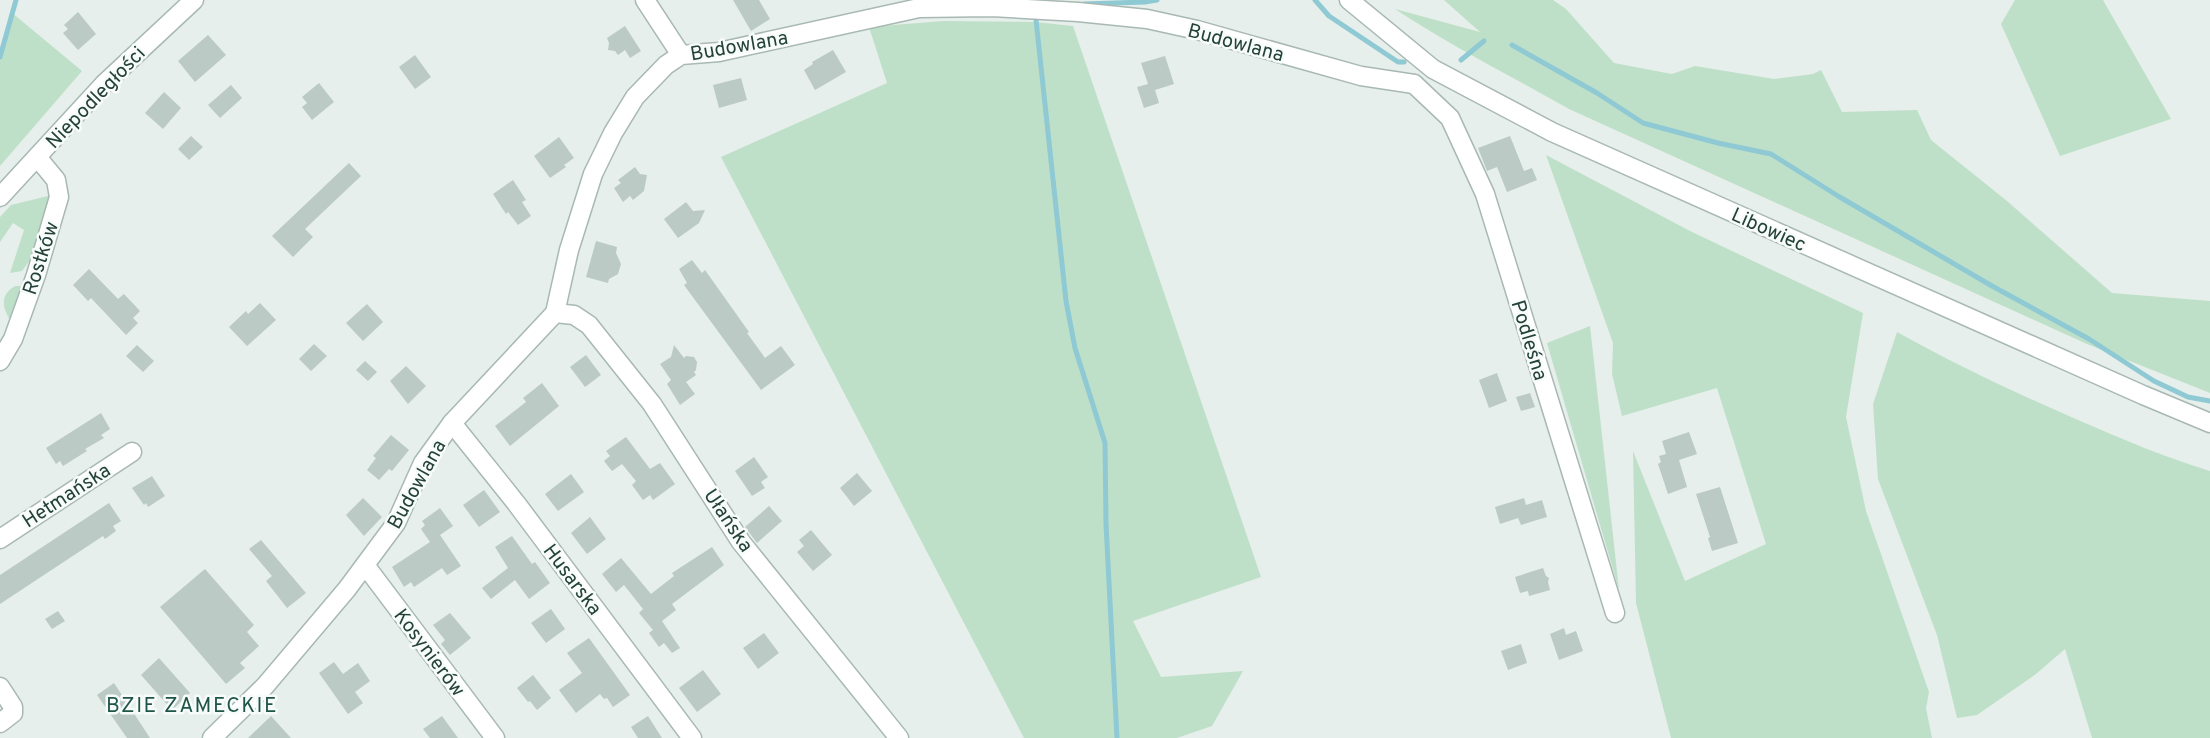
<svg xmlns="http://www.w3.org/2000/svg" width="2210" height="738" font-family="Overpass,sans-serif">
<rect width="100%" height="100%" fill="#e6efeb"/>
<g fill="#bfe0c8">
<path d="M1444 0H1553L1566 9 1614 63 1672 74 1695 66 1774 79 1813 74 1821 70 1842 112 1917 110 1931 140 2007 201 2112 293 2210 301V393L2087 344 1569 109C1511 76 1451 46 1395 9L1480 32Z"/>
<path d="M2015 0H2103L2171 119 2060 156 2001 24Z"/>
<path d="M11 12 82 71 0 166V49Z"/>
<path d="M943 21 1035 22 1073 26 1261 577 1133 621 1161 677 1243 671 1212 726 1177 738H1024L721 157 887 83 869 27Z"/>
<path d="M1546 155 1692 232 1863 313 1846 417 1866 511 1929 692 1926 708 1932 738H1671L1636 603 1633 451 1685 581 1766 544 1717 388 1622 416 1612 374 1613 343Z"/>
<path d="M52 195 35 253 22 271 10 273 24 230 13 223 0 242V217L11 205Z"/>
<path d="M15 286H24L10 320C2 307 0 295 15 286Z"/>
<path d="M1590 326 1619 590 1547 343Z"/>
<path d="M1897 332C1956 365 2016 393 2078 420 2122 439 2164 457 2210 471V738H2092L2065 649 2036 674 1977 715 1957 718 1937 635 1878 479 1873 404Z"/>
</g>
<g fill="none" stroke-linecap="round" stroke-linejoin="round">
<g stroke="#8ec9d4" stroke-width="5">
<path d="M1315 0 1329 16 1398 62H1404"/>
<path d="M1084 4 1145 2 1157 0"/>
<path d="M1036 20 1066 301 1075 348 1105 443 1106 524 1117 738"/>
<path d="M1512 45 1597 93 1643 123 1718 143 1771 154 1838 196 1992 286 2089 339 2154 381 2188 397 2210 401"/>
<path d="M0 57 16 0"/>
<path d="M1461 60 1484 41"/>
</g>
</g>
<g fill="#bbcac4">
<path d="M733 0H759L770 19 751 31Z"/>
<path d="M78 12 96 34 78 50 63 33 68 29 64 25Z"/>
<path d="M625 26 641 51 630 58 625 50 618 55 615 51 608 50 609 43 607 38Z"/>
<path d="M208 35 226 55 195 82 178 61Z"/>
<path d="M833 50 846 72 815 90 804 70 813 64 812 62Z"/>
<path d="M415 55 431 77 415 89 399 67Z"/>
<path d="M1165 56 1174 84 1155 90 1159 103 1144 108 1137 87 1148 84 1141 63Z"/>
<path d="M741 78 747 100 719 108 713 85Z"/>
<path d="M319 83 334 102 312 120 302 107 307 103 302 97Z"/>
<path d="M231 85 242 98 220 118 208 105Z"/>
<path d="M164 92 181 108 163 129 145 113Z"/>
<path d="M191 136 203 147 189 160 178 149Z"/>
<path d="M1510 136 1524 171 1532 168 1537 180 1507 192 1497 167 1487 171 1478 148Z"/>
<path d="M559 137 574 158 564 165 566 167 550 178 534 156Z"/>
<path d="M349 163 361 176 305 229 313 237 293 257 272 236Z"/>
<path d="M635 167 640 174 647 175 644 191 633 200 630 196 623 202 614 188 621 183 618 180Z"/>
<path d="M513 180 526 200 522 202 531 216 518 225 508 212 506 214 493 194Z"/>
<path d="M686 202 693 211 705 210 699 223 678 238 664 219Z"/>
<path d="M596 241 617 247 616 253 621 264 618 274 609 279 608 283 586 277Z"/>
<path d="M692 260 702 273 705 270 749 332 747 333 765 358 781 346 795 365 761 390 684 285 687 283 679 269Z"/>
<path d="M89 269 118 299 124 294 140 311 133 318 138 323 126 335 91 298 88 301 73 285Z"/>
<path d="M260 303 276 320 247 346 229 327 246 311 248 314Z"/>
<path d="M367 304 383 322 363 341 346 323Z"/>
<path d="M314 344 327 356 311 371 299 359Z"/>
<path d="M137 345 154 361 143 372 126 356Z"/>
<path d="M674 345 684 358 686 356 694 357 697 362 696 370 694 372 696 375 686 382 695 394 680 405 667 384 671 380 660 364 671 357Z"/>
<path d="M586 355 601 375 585 387 570 367Z"/>
<path d="M365 361 377 372 368 381 356 370Z"/>
<path d="M406 366 426 386 408 404 390 381Z"/>
<path d="M1497 373 1507 401 1489 408 1479 380Z"/>
<path d="M542 383 559 406 510 446 495 426 526 402 523 398Z"/>
<path d="M1530 393 1535 407 1521 411 1516 397Z"/>
<path d="M101 413 110 429 101 435 104 438 85 449 87 451 63 466 60 461 56 464 46 448Z"/>
<path d="M1689 432 1697 454 1679 460 1687 487 1668 494 1658 464 1661 462 1659 456 1666 454 1662 441Z"/>
<path d="M391 435 409 450 392 471 389 469 379 480 367 470 376 458 373 456Z"/>
<path d="M626 437 650 469 660 463 675 484 653 500 650 495 643 500 632 485 636 481 622 464 612 471 604 461 610 456 606 451Z"/>
<path d="M754 457 768 477 761 482 765 488 752 496 735 471Z"/>
<path d="M857 473 872 491 854 506 840 488Z"/>
<path d="M571 474 584 492 558 511 545 494Z"/>
<path d="M152 476 165 496 148 507 146 503 144 505 132 488Z"/>
<path d="M1720 487 1738 543 1712 551 1708 538 1710 537 1696 494Z"/>
<path d="M484 490 500 512 479 527 463 505Z"/>
<path d="M363 498 382 517 364 536 346 515Z"/>
<path d="M1524 498 1526 505 1542 500 1547 517 1521 525 1518 518 1500 524 1495 507Z"/>
<path d="M109 503 121 521 113 526 116 531 105 539 103 536 0 604V575Z"/>
<path d="M769 506 782 521 757 543 745 527Z"/>
<path d="M440 508 453 526 440 535 461 566 447 575 442 568 414 587 411 582 404 587 392 567 430 542 421 529 425 525 422 521Z"/>
<path d="M590 517 606 539 587 554 571 533Z"/>
<path d="M811 530 832 555 813 571 797 552 804 546 799 540Z"/>
<path d="M512 536 532 564 535 562 550 583 529 599 515 580 491 599 482 588 508 568 495 547Z"/>
<path d="M261 540 306 593 287 608 266 581 272 576 249 549Z"/>
<path d="M712 547 724 565 672 604 676 610 662 621 680 648 672 653 664 643 659 647 649 633 653 630 639 613 643 609 624 585 616 592 602 574 621 558 651 594 674 576 672 573Z"/>
<path d="M1543 568 1546 576 1549 578 1548 582 1550 590 1529 596 1528 591 1520 593 1515 577Z"/>
<path d="M205 569 254 625 247 632 259 646 240 663 245 668 226 684 160 607Z"/>
<path d="M551 609 565 629 546 643 531 623Z"/>
<path d="M58 611 65 621 52 629 45 619Z"/>
<path d="M450 613 471 638 450 655 441 644 445 640 433 625Z"/>
<path d="M1564 628 1566 635 1576 631 1583 651 1559 660 1550 634Z"/>
<path d="M764 633 779 653 758 669 743 648Z"/>
<path d="M589 638 630 695 613 707 607 698 604 699 600 694 576 713 559 690 582 673 567 653Z"/>
<path d="M1521 644 1527 663 1508 670 1501 651Z"/>
<path d="M159 658 190 693 172 710 141 675Z"/>
<path d="M334 662 343 674 358 663 370 681 355 692 363 703 348 714 319 673Z"/>
<path d="M703 670 721 694 697 712 679 688Z"/>
<path d="M533 675 551 698 537 710 530 701 528 702 517 688Z"/>
<path d="M114 683 150 738H127L97 695Z"/>
<path d="M271 716 291 738H248Z"/>
<path d="M442 716 458 738H430L423 729Z"/>
<path d="M648 716 662 738H638L631 727Z"/>
</g>
<g fill="none" stroke-linecap="round" stroke-linejoin="round">
<g stroke="#a8b8b2" stroke-width="21">
<g id="minor">
<path d="M645 0 681 55"/>
<path d="M1349 0 1433 69 1552 132 2143 395 2210 423"/>
<path d="M1414 84 1450 118 1485 194 1615 613"/>
<path d="M0 197 104 84 194 0"/>
<path d="M555 313 574 315 589 325 652 404 741 542 899 738"/>
<path d="M0 361 13 339 36 275 59 197 56 180 37 157"/>
<path d="M452 423 516 503 692 738"/>
<path d="M0 539 132 452"/>
<path d="M365 565 495 738"/>
<path d="M0 687 13 707V713L0 723"/>
<path d="M212 738 265 686 347 589 396 523 423 463 452 423 555 313 569 250 593 174 613 133 635 97 666 65 681 55 719 52 919 8 992 7 1078 12 1147 19 1197 30 1361 76 1414 84"/>
</g>
</g>
<use href="#minor" stroke="#fff" stroke-width="18"/>
</g>
<g text-anchor="middle" stroke-width="5" stroke-linejoin="round" paint-order="stroke">
<g font-size="20" fill="#24423a" stroke="#f7fbf9">
<text transform="translate(1236 42) rotate(15)" y="7">Budowlana</text>
<text transform="translate(739 45) rotate(-10)" y="7">Budowlana</text>
<text transform="translate(95 97) rotate(-46)" y="7">Niepodległości</text>
<text transform="translate(1769 229) rotate(24)" y="7">Libowiec</text>
<text transform="translate(40 258) rotate(-72)" y="7">Rostków</text>
<text transform="translate(1530 340) rotate(73)" y="7">Podleśna</text>
<text transform="translate(416 484) rotate(-61)" y="7">Budowlana</text>
<text transform="translate(66 495) rotate(-33)" y="7">Hetmańska</text>
<text transform="translate(729 520) rotate(56)" y="7">Ułańska</text>
<text transform="translate(573 579) rotate(53)" y="7">Husarska</text>
<text transform="translate(430 652) rotate(53)" y="7">Kosynierów</text>
</g>
<g font-size="21" letter-spacing="1.5" fill="#1f5548" stroke="#f7fbf9">
<text x="192" y="712">BZIE ZAMECKIE</text>
</g>
</g>
</svg>
